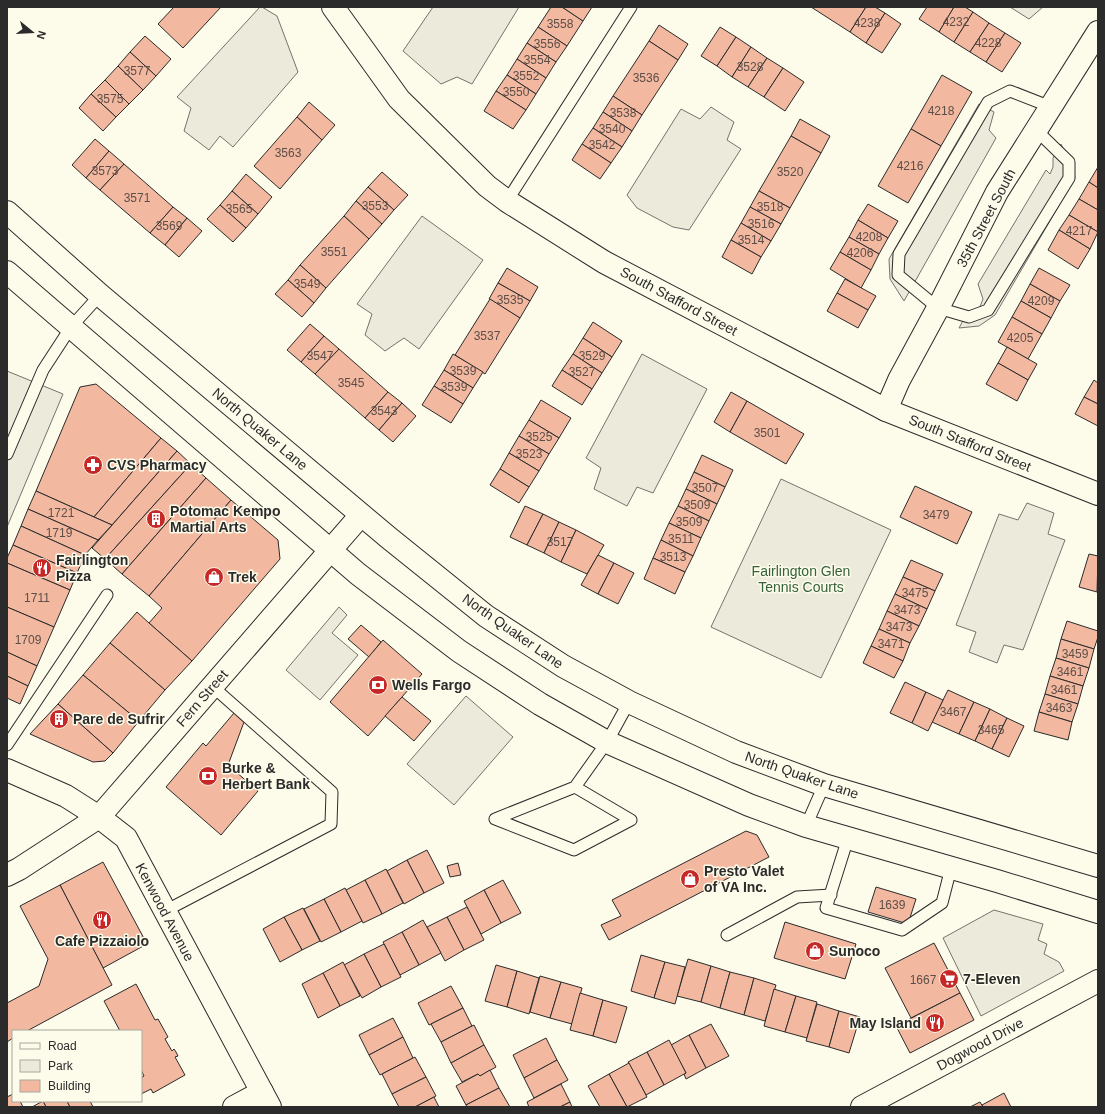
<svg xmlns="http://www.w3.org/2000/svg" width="1105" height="1114" font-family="Arial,sans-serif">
<rect width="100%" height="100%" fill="#fdfbea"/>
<path fill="#ecebdb" stroke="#74746e" d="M781 479 891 530 821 678 711 627Z"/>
<g fill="#eceadb" stroke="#74746e">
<path d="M260 7H262L277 16 298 72 233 147 220 136 209 150 184 131 191 108 177 97Z"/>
<path d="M433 7H519L472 84 457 77 441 84 403 51Z"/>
<path d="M1010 7H1043L1029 19Z"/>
<path d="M979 104 994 112 989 130 996 138 904 301 890 279 889 259Z"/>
<path d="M711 107 734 122 727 140 741 149 689 230 673 227 637 208 627 195 681 109 700 119Z"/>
<path d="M1061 144 1074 170 1075 178 995 315 979 326 959 328 967 313 979 309 983 299 978 284 1046 170 1050 174 1053 167V158Z"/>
<path d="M422 216 483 260 419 349 404 338 385 351 365 335 372 314 357 304Z"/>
<path d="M642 354 707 389 653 493 637 487 627 506 594 489 601 468 586 458Z"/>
<path d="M7 371 63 394 7 527Z"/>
<path d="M1027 503 1054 513 1048 534 1065 540 1023 650 1004 645 997 663 969 652 976 632 956 625 999 514 1018 520Z"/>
<path d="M339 607 347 615 332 633 358 655 320 700 286 670Z"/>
<path d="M466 696 513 737 454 805 407 764Z"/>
<path d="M994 910 1043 924 1038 940 1047 944 1044 954 1059 962 1064 971 981 1016 943 938Z"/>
</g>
<g fill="#f2b8a0" stroke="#2b2b2b">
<path d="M174 7H221L183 48 158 24Z"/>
<path d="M551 7H562L583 21 567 46 538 27Z"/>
<path d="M562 7H592L583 21Z"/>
<path d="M811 7H866L850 32Z"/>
<path d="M866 7H875L885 13 866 43 850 32Z"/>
<path d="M927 7H954L939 32 919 19Z"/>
<path d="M954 7H965L973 12 954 42 939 32Z"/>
<path d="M973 12 989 23 970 52 954 42Z"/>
<path d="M885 13 901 24 882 53 866 43Z"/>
<path d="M989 23 1005 33 986 62 970 52Z"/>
<path d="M659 25 688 44 678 60 649 41Z"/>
<path d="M538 27 567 46 556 62 527 43Z"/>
<path d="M720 27 736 37 717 66 701 56Z"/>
<path d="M1005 33 1021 43 1002 72 986 62Z"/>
<path d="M145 36 171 59 156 76 130 52Z"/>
<path d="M736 37 751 47 732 77 717 66Z"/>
<path d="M649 41 678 60 642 115 613 96Z"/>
<path d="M527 43 556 62 546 78 517 59Z"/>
<path d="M751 47 767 58 748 87 732 77Z"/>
<path d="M130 52 156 76 143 90 118 66Z"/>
<path d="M767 58 783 68 764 97 748 87Z"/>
<path d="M517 59 546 78 536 94 507 75Z"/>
<path d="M118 66 143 90 129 104 105 80Z"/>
<path d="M783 68 804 82 785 111 764 97Z"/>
<path d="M507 75 536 94 526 110 496 91Z"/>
<path d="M942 75 972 92 941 146 911 129Z"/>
<path d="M105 80 129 104 116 117 91 94Z"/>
<path d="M496 91 526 110 513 129 484 111Z"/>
<path d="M91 94 116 117 103 131 79 108Z"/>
<path d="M613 96 642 115 632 131 603 112Z"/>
<path d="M309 102 335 125 322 140 297 117Z"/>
<path d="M603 112 632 131 622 147 593 128Z"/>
<path d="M297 117 322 140 280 189 254 166Z"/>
<path d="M800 119 830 136 821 153 791 136Z"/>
<path d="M593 128 622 147 611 163 582 144Z"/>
<path d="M911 129 941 146 908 203 878 186Z"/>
<path d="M791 136 821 153 790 208 759 191Z"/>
<path d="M95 139 109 151 86 178 72 165Z"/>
<path d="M582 144 611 163 600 179 572 160Z"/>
<path d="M109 151 124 164 100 190 86 178Z"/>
<path d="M124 164 173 207 150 233 100 190Z"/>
<path d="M1098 167V188L1089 182Z"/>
<path d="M382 172 408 195 394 210 368 187Z"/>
<path d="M246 174 272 197 258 214 232 191Z"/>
<path d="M1089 182 1098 188V210L1079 199Z"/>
<path d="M368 187 394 210 382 224 356 201Z"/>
<path d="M232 191 258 214 246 228 220 205Z"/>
<path d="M759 191 790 208 781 224 750 207Z"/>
<path d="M1079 199 1098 210V232L1069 215Z"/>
<path d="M356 201 382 224 369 239 344 216Z"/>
<path d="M868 204 898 221 888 238 858 220Z"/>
<path d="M220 205 246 228 233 242 207 219Z"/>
<path d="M173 207 187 218 165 245 150 233Z"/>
<path d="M750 207 781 224 771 241 741 223Z"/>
<path d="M1069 215 1098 232 1090 249 1059 230Z"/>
<path d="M344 216 369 239 326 288 300 265Z"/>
<path d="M187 218 202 231 179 257 165 245Z"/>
<path d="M858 220 888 238 879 254 849 237Z"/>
<path d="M741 223 771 241 761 257 731 240Z"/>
<path d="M1059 230 1090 249 1078 269 1048 250Z"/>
<path d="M849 237 879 254 871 270 840 252Z"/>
<path d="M731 240 761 257 752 274 722 257Z"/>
<path d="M840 252 871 270 861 288 830 269Z"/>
<path d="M300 265 326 288 314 303 288 280Z"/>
<path d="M507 268 538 287 530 301 498 283Z"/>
<path d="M1039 268 1070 285 1060 301 1030 284Z"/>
<path d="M845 279 876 296 868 310 837 293Z"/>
<path d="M288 280 314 303 302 317 275 294Z"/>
<path d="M498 283 530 301 520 318 489 299Z"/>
<path d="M1030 284 1060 301 1051 318 1021 301Z"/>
<path d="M837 293 868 310 858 328 827 311Z"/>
<path d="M490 299 520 318 485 374 455 355Z"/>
<path d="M1021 301 1051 318 1042 334 1012 317Z"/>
<path d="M1012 317 1042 334 1028 359 998 342Z"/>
<path d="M593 322 622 341 612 357 583 338Z"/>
<path d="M310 324 324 336 301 362 287 350Z"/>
<path d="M324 336 339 349 315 374 301 362Z"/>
<path d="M583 338 612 357 602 373 573 354Z"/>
<path d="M1007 347 1037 364 1028 380 998 363Z"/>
<path d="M339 349 388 392 365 418 315 374Z"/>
<path d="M453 354 483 372 473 388 444 370Z"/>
<path d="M573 354 602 373 592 389 562 370Z"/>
<path d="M998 363 1028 380 1017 401 986 384Z"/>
<path d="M444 370 473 388 463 404 434 386Z"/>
<path d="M562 370 592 389 582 405 552 386Z"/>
<path d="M1094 380 1098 383V404L1084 397Z"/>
<path d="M96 384 161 438 94 517 36 491 80 387Z"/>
<path d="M434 386 463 404 451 423 422 405Z"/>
<path d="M388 392 402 403 379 430 365 418Z"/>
<path d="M731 392 747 401 730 432 714 422Z"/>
<path d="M1084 397 1098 404V426L1075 414Z"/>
<path d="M541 400 571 418 559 438 529 420Z"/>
<path d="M747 401 804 434 786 464 730 432Z"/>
<path d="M402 403 416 416 393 442 379 430Z"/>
<path d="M529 420 559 438 549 454 519 436Z"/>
<path d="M519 436 549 454 539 471 509 453Z"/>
<path d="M161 438 177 451 112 525 94 517Z"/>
<path d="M177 451 191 464 105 559 92 548Z"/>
<path d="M509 453 539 471 529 487 500 469Z"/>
<path d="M702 455 733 470 725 487 694 472Z"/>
<path d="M191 464 206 478 122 574 105 559Z"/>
<path d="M500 469 529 487 519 503 490 485Z"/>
<path d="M694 472 725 487 717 504 686 489Z"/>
<path d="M206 478 231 500 149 596 122 574Z"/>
<path d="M915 486 972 512 957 544 900 517Z"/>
<path d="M686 489 717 504 709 521 678 506Z"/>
<path d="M36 491 94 517 112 525 98 540 28 509Z"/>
<path d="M231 500 278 540 280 559 192 661 149 623 162 608 149 596Z"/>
<path d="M525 506 543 514 527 545 510 537Z"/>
<path d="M678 506 709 521 701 538 669 523Z"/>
<path d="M28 509 98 540 85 555 21 526Z"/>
<path d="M543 514 559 522 544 553 527 545Z"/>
<path d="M559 522 576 530 561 562 544 553Z"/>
<path d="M669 523 701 538 693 556 661 540Z"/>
<path d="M21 526 85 555 77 573 13 545Z"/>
<path d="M576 530 604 545 587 574 561 562Z"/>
<path d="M661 540 693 556 685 572 653 558Z"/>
<path d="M13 545 77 573 70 590 7 563V558Z"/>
<path d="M1089 554 1098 556 1097 592 1079 587Z"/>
<path d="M598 555 614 563 598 594 581 585Z"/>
<path d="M653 558 685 572 675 594 644 579Z"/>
<path d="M911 560 943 574 935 591 903 577Z"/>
<path d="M7 563 70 590 54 627 7 607Z"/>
<path d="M614 563 634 573 618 604 598 594Z"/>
<path d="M903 577 935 591 927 609 895 594Z"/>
<path d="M895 594 927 609 919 626 887 611Z"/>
<path d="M7 607 54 627 37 666 7 652Z"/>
<path d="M887 611 919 626 910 643 879 629Z"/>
<path d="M137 612 149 623 192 661 165 690 110 643Z"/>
<path d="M1067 621 1098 631V637L1094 649 1061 639Z"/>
<path d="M361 625 381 642 369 657 348 639Z"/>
<path d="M879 629 910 643 903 661 871 646Z"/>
<path d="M1061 639 1094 649 1089 668 1056 658Z"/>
<path d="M383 640 422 674 368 736 330 702Z"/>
<path d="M110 643 165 690 139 721 83 675Z"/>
<path d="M871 646 903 661 894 678 863 663Z"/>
<path d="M7 652 37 666 28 686 7 676Z"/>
<path d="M1056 658 1089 668 1083 686 1050 676Z"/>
<path d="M83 675 139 721 113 753 58 704Z"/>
<path d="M7 676 28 686 20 704 7 698Z"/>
<path d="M1050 676 1083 686 1078 704 1045 694Z"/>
<path d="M905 682 926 692 912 723 890 713Z"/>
<path d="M948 690 974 702 959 734 932 722Z"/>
<path d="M926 692 943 700 928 731 912 723Z"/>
<path d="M1045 694 1078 704 1072 722 1039 712Z"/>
<path d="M402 697 431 721 414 741 385 716Z"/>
<path d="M974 702 990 709 975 741 959 734Z"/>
<path d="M58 704 113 753 105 761 93 762 30 734Z"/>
<path d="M990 709 1007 718 992 749 975 741Z"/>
<path d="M1039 712 1072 722 1068 740 1034 731Z"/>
<path d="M234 713 244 722 228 765 258 791 221 835 166 787 203 743 206 746Z"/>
<path d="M1007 718 1024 726 1009 757 992 749Z"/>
<path d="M746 831 757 835 769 857 609 940 601 925 621 916 612 900Z"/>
<path d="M427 850 444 883 424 893 407 860Z"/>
<path d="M407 860 424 893 404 904 387 871Z"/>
<path d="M103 862 147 944 103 968 60 885Z"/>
<path d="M458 863 461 875 450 877 447 866Z"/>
<path d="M386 869 403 903 382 914 365 880Z"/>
<path d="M365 880 382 914 363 923 346 890Z"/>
<path d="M503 880 521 913 501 923 484 890Z"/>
<path d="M60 885 112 985 27 1031H13V1038L7 1042V1003L39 986 48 959 20 906Z"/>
<path d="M876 887 916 899 908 924 868 912Z"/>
<path d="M345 888 362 921 341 932 324 899Z"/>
<path d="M484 890 501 923 481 934 464 901Z"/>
<path d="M324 899 341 932 321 942 304 909Z"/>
<path d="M467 907 484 940 464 950 447 917Z"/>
<path d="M303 908 320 941 302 950 284 917Z"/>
<path d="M284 917 302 950 280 962 263 929Z"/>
<path d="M447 917 464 950 445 961 427 927Z"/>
<path d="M423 920 441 953 419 965 402 932Z"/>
<path d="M785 922 856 944 845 979 774 958Z"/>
<path d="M402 932 419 965 400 975 383 942Z"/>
<path d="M934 943 960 993 911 1018 885 968Z"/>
<path d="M384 944 401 977 381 987 364 954Z"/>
<path d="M364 954 381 987 362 998 344 965Z"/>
<path d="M641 955 665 962 654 998 631 991Z"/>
<path d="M688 959 711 966 701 1002 677 996Z"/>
<path d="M343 962 360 996 340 1006 323 973Z"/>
<path d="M665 962 685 967 675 1004 654 998Z"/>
<path d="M496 965 517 971 507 1007 485 1001Z"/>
<path d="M711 966 730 972 720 1008 701 1002Z"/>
<path d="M517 971 539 978 529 1014 507 1007Z"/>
<path d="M730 972 754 978 744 1015 720 1008Z"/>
<path d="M323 973 340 1006 318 1018 302 984Z"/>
<path d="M540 976 561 982 550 1018 530 1012Z"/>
<path d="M754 978 776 985 765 1021 744 1015Z"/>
<path d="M561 982 582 988 572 1024 550 1018Z"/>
<path d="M136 984 155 1020 158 1019 168 1037 165 1039 172 1051 174 1049 176 1052 178 1056 175 1057 185 1075 153 1093 151 1089 141 1094V1078L144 1076 141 1070V1031H120L104 1001Z"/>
<path d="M451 986 463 1008 429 1025 418 1003Z"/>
<path d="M774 989 796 996 785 1032 764 1026Z"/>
<path d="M580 993 603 1000 593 1036 570 1030Z"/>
<path d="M960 993 974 1020 910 1053 896 1026Z"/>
<path d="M796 996 817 1002 807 1038 785 1032Z"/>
<path d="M603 1000 627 1007 616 1043 593 1036Z"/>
<path d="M817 1004 839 1011 829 1047 806 1041Z"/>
<path d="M463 1008 472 1026 441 1042 431 1024Z"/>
<path d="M839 1011 860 1017 849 1053 829 1047Z"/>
<path d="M393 1018 403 1037 369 1055 359 1035Z"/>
<path d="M711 1024 729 1056 706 1068 689 1035Z"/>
<path d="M474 1025 484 1045 451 1063 441 1042Z"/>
<path d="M689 1035 706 1068 686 1079 684 1074 686 1073 671 1045Z"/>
<path d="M403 1037 413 1058 380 1075 369 1055Z"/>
<path d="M546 1038 557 1060 524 1078 513 1055Z"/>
<path d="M669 1040 686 1073 664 1085 647 1052Z"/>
<path d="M484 1045 496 1067 480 1076 478 1074 462 1082 451 1063Z"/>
<path d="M647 1052 664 1085 646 1095 628 1062Z"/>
<path d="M415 1057 426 1077 392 1094 382 1074Z"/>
<path d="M557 1060 568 1080 534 1098 524 1078Z"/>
<path d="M629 1063 647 1097 627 1107 609 1074Z"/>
<path d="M490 1070 499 1088 466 1105 456 1086 478 1074 480 1076Z"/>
<path d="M609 1074 627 1107H600L588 1086Z"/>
<path d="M426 1077 436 1096 415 1107H399L392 1094Z"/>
<path d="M561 1084 570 1102 560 1107H529L527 1102Z"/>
<path d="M499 1088 510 1107H467L466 1105Z"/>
<path d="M1004 1093 1011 1107H983L982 1105Z"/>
<path d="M13 1094V1101H20L23 1107H7V1097Z"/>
<path d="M434 1097 439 1107H415Z"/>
<path d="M43 1101H67L70 1107H46Z"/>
<path d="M43 1101 46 1107H32Z"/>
<path d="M67 1101H90L93 1107H70Z"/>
<path d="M570 1102 572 1107H560Z"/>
<path d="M980 1102 983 1107H970Z"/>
</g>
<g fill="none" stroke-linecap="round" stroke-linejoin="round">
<g stroke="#2b2b2b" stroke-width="13">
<g id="service">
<path d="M1036 130 1069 162V178L988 310 969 317 938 308 898 275 899 254 988 102 1010 91 1051 107"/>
<path d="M507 201 631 7"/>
<path d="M7 454 43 370 71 327 100 295"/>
<path d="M7 745 107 595"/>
<path d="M575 787 495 819 574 850 631 820 575 787 607 742 629 702"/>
<path d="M806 826 824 785"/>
<path d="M848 838 826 908 902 930 942 903 951 868"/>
<path d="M165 911 331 824 332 792 212 686"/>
<path d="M727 935 797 897 831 895"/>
</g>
</g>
<g stroke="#2b2b2b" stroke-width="24">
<g id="minor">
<path d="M333 7 399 99 487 186 507 201 604 262 886 410 1098 494"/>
<path d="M886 410 899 380 938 308 997 192 1098 32"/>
<path d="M7 770 66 796 99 817 126 838 270 1107"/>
<path d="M7 875 19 869 99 817 361 515"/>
<path d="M234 1107 262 1092"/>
<path d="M862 1107 1098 981"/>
</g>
</g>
<g stroke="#2b2b2b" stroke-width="24">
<g id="secondary">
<path d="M7 212 100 295 389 538 486 616 563 666 629 702 736 752 824 785 1098 866"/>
<path d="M7 272 358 574 459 651 540 704 607 742 749 805 806 826 997 881 1098 912"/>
</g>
</g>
<use href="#service" stroke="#fdfbea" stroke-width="11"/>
<use href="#minor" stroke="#fdfbea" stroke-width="22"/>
<use href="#secondary" stroke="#fdfbea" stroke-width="22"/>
</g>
<defs>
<g id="pharmacy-disc" transform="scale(1)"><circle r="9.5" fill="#c62828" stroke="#fdfbea"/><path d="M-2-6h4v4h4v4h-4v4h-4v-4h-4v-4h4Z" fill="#fff"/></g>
<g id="building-disc" transform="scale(1)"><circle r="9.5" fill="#c62828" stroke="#fdfbea"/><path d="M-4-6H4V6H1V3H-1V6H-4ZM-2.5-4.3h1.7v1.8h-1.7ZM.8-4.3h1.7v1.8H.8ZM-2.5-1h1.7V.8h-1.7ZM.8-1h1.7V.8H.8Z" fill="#fff"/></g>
<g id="restaurant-disc" transform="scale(1)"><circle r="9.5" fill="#c62828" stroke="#fdfbea"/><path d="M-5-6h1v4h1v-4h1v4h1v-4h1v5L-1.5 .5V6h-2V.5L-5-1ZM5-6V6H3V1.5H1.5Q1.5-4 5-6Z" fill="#fff"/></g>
<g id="shop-disc" transform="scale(1)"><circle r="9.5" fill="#c62828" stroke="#fdfbea"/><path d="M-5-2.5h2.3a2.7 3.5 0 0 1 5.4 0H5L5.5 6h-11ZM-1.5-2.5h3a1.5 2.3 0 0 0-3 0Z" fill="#fff"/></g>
<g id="bank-disc" transform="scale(1)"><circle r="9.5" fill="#c62828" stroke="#fdfbea"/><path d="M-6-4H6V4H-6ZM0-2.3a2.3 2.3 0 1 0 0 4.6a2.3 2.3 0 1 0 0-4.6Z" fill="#fff"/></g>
<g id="supermarket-disc" transform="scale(1)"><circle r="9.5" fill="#c62828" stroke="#fdfbea"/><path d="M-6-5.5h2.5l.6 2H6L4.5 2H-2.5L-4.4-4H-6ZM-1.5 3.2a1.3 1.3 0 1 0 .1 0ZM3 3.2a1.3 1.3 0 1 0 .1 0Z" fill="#fff"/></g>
</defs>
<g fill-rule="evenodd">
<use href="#pharmacy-disc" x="93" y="465"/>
<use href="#building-disc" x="156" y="519"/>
<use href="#restaurant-disc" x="42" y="568"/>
<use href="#shop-disc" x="214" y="577"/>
<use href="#bank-disc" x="378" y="685"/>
<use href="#building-disc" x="59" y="719"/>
<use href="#bank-disc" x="208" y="776"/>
<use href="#shop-disc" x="690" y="879"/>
<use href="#restaurant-disc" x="102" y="920"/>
<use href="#shop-disc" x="815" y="951"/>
<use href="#supermarket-disc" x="949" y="979"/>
<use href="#restaurant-disc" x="935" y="1023"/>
</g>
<g text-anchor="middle" stroke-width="3" stroke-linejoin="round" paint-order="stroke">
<g font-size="12" fill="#5d4e48">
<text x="956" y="26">4232</text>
<text x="867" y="27">4238</text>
<text x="560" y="28">3558</text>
<text x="988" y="47">4228</text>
<text x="547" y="48">3556</text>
<text x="537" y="64">3554</text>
<text x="750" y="71">3528</text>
<text x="137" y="75">3577</text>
<text x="526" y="80">3552</text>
<text x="646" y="82">3536</text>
<text x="516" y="96">3550</text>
<text x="110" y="103">3575</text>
<text x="941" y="115">4218</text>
<text x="623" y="117">3538</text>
<text x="612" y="133">3540</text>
<text x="602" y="149">3542</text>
<text x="288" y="157">3563</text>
<text x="910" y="170">4216</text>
<text x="105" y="175">3573</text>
<text x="790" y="176">3520</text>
<text x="137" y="202">3571</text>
<text x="375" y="210">3553</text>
<text x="770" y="211">3518</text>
<text x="239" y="213">3565</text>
<text x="761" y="228">3516</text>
<text x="169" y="230">3569</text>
<text x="1079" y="235">4217</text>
<text x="869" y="241">4208</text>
<text x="751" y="244">3514</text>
<text x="334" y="256">3551</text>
<text x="860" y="257">4206</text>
<text x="307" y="288">3549</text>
<text x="510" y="304">3535</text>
<text x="1041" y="305">4209</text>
<text x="487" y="340">3537</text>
<text x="1020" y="342">4205</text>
<text x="320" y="360">3547</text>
<text x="592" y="360">3529</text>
<text x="463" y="375">3539</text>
<text x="582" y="376">3527</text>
<text x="351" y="387">3545</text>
<text x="454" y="391">3539</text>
<text x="384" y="415">3543</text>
<text x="767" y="437">3501</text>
<text x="539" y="441">3525</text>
<text x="529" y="458">3523</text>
<text x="705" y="492">3507</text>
<text x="697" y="509">3509</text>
<text x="61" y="517">1721</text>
<text x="936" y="519">3479</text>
<text x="689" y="526">3509</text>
<text x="59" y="537">1719</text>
<text x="681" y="543">3511</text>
<text x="560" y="546">3517</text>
<text x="673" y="561">3513</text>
<text x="915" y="597">3475</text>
<text x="37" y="602">1711</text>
<text x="907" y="614">3473</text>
<text x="899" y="631">3473</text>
<text x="28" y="644">1709</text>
<text x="891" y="648">3471</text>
<text x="1075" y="658">3459</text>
<text x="1070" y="676">3461</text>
<text x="1064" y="694">3461</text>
<text x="1059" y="712">3463</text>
<text x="953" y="716">3467</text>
<text x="991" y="734">3465</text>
<text x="892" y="909">1639</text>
<text x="923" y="984">1667</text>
</g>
<g font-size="14" fill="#2b2b2b" stroke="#fdfbea">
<text transform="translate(986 218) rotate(-62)" y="5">35th Street South</text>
<text transform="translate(679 301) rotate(28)" y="5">South Stafford Street</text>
<text transform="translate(260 429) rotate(40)" y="5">North Quaker Lane</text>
<text transform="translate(970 443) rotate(22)" y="5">South Stafford Street</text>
<text transform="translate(513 631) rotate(35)" y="5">North Quaker Lane</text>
<text transform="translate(202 698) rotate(-49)" y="5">Fern Street</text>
<text transform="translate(802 775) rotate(19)" y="5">North Quaker Lane</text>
<text transform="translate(165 912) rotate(62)" y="5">Kenwood Avenue</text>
<text transform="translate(980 1044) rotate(-28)" y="5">Dogwood Drive</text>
</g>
<g font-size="14" font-weight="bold" fill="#2b2b2b" stroke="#fdfbea" text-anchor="start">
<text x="107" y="470">CVS Pharmacy</text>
<text x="170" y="516">Potomac Kempo<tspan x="170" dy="16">Martial Arts</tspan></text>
<text x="56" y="565">Fairlington<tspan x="56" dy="16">Pizza</tspan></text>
<text x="228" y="582">Trek</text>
<text x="392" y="690">Wells Fargo</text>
<text x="73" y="724">Pare de Sufrir</text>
<text x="222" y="773">Burke &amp;<tspan x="222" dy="16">Herbert Bank</tspan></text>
<text x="704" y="876">Presto Valet<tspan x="704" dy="16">of VA Inc.</tspan></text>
<text x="102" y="946" text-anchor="middle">Cafe Pizzaiolo</text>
<text x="829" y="956">Sunoco</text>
<text x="963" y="984">7-Eleven</text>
<text x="921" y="1028" text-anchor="end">May Island</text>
</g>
<g font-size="14" fill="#34623c" stroke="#fdfbea">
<text x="801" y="576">Fairlington Glen<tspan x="801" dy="16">Tennis Courts</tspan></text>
</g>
</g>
<rect width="1105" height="1114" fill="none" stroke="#2b2b2b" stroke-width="16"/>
<rect x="12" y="1030" width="130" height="72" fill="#fdfbea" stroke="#a9a89e"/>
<rect x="20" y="1043" width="20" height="6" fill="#fdfbea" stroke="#a9a89e"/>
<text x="48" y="1050" font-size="12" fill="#2b2b2b">Road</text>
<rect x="20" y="1060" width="20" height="12" fill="#ecebdb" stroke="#a9a89e"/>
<text x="48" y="1070" font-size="12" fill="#2b2b2b">Park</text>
<rect x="20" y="1080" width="20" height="12" fill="#f2b8a0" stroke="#a9a89e"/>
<text x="48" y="1090" font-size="12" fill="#2b2b2b">Building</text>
<g transform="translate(32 32) rotate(108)" stroke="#fdfbea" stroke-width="3" paint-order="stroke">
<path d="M0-3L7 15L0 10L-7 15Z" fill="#2b2b2b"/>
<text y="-6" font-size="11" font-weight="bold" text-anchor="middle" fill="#2b2b2b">N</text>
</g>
</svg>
